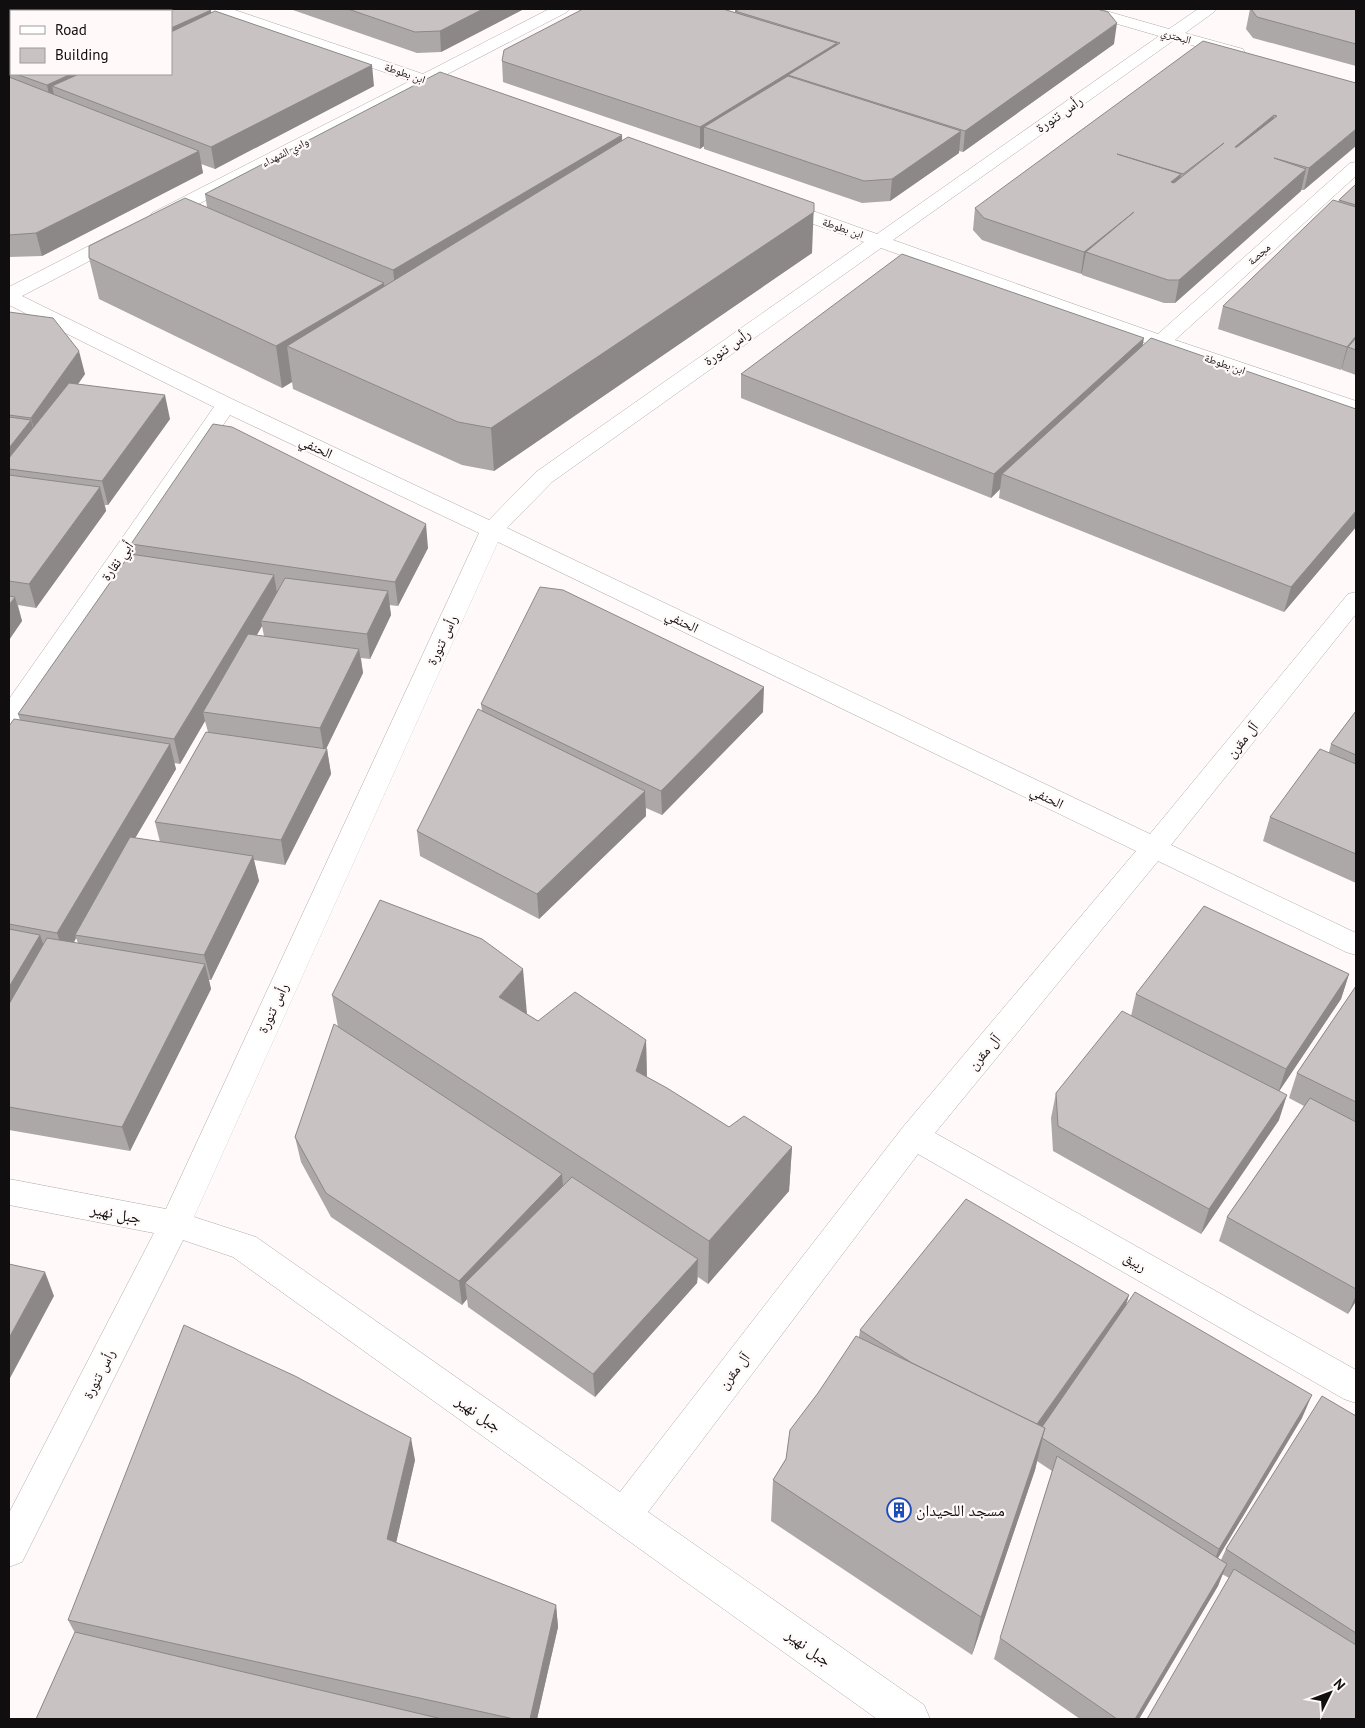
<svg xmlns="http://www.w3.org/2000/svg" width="1365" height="1728" font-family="'PT Sans','Noto Naskh Arabic',sans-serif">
<rect width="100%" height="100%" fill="#fff9f9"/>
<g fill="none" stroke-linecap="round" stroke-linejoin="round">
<g stroke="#b0abaa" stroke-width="1">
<g id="street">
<path d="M209 9H232L423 74 549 9H569L567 12 438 79 465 88 468 92 465 96 459 97 425 86 166 221 159 223 152 221 150 217 152 213 410 81 211 12Z"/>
<path d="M1074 9H1099L1169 29 1198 9H1216L1214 12 1185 33 1243 49 1245 53 1243 57 1237 58 1174 40 893 240 1158 334 1350 163 1356 162V176L1175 340 1356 401V414L1154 346 881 248 552 482 507 528 1150 834 1348 594 1356 592V614L1171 845 1356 933V955L1346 952 1158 861 935 1133 1356 1370V1403L1344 1399 918 1154 648 1512 924 1705 930 1719H877L233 1257 183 1240 22 1562 9 1567V1513L154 1233 9 1205V1179L166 1209 479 533 230 415 18 723 9 725V699L214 407 9 305V287L116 232 123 230 130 232 132 236 130 240 22 296 234 400 489 520 536 472 864 242 771 209 769 205 771 201 778 199 785 201 877 234 1159 36 1076 12ZM498 542 1136 851 903 1127 620 1492 256 1237 194 1217Z"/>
</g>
</g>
<use href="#street" fill="#fff" fill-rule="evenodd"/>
</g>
<g fill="#aca8a7" fill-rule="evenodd">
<path d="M9 9 211 13 374 86 215 169 201 164 203 173 42 256 9 257ZM11 11 171 74H11Z"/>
<path d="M290 9H524L441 52 417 53Z"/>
<path d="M1250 9H1356V66L1253 38 1246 29Z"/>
<path d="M735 11 1114 44 963 152 959 151V153L890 201 862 203 704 149V146L700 149 503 82 502 61 735 12Z"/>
<path d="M1356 83 1304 190H1301V191L1175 303H1164L1082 275V273L1081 274 982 240 973 230 975 208Z"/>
<path d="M622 135V140L812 253 494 471 462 465 293 389 292 382 282 388 99 299 89 258 207 207 205 194Z"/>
<path d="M1356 184V375L1342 370V368L1341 370 1218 329 1223 306 1338 202 1339 200Z"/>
<path d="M9 312 85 374 78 384 170 419 108 505H105L106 511 36 608 18 605 22 621 9 640Z"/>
<path d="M1142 346 1356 409V527L1284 612 999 498 1000 489 991 498 741 398V374Z"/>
<path d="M131 544 428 548 398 606 389 605 391 615 370 659 361 658 363 673 326 749H327L331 774 285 865 254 860 259 881 211 980H209L211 989 130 1151 9 1130V726L20 720 18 714 133 554ZM262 626 264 636 257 635ZM205 721 208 732 155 822 160 842 135 838 176 769 174 763 180 764ZM76 938 78 943H74Z"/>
<path d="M481 704 763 712 662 815 646 808V816L539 919 420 856 417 831 482 711Z"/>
<path d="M1356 711V883L1263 841 1270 817 1329 752 1331 744Z"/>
<path d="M1349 974 1341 999 1279 1091V1120L1201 1234 1053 1151 1051 1118 1056 1093 1131 1016 1136 994Z"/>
<path d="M1356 986V1301L1348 1314 1219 1241 1227 1217 1304 1106 1289 1098 1297 1073Z"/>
<path d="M332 995 527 1014 538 1021 646 1040 647 1077 729 1127 792 1147 789 1191 708 1284 698 1277 697 1283 595 1397 468 1307 467 1299 462 1305 331 1217 301 1162 295 1137 338 1027Z"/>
<path d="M1129 1295 1126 1304 1302 1418 1218 1558 1221 1560 1226 1549 1356 1416V1719L1229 1578 1222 1574 1218 1586 1139 1719H1080L994 1659 1000 1638 1052 1471 1037 1461 1035 1470 972 1655 771 1521 773 1480 859 1337 860 1330Z"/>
<path d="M415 1460 396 1542 556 1605 558 1627 537 1719H36L75 1633 68 1620Z"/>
</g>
<g fill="#8c8888">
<path d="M483 9H524L441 52 440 31Z"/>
<path d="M211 10 214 30 171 50V28Z"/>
<path d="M1117 23 1114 44 963 152 965 131Z"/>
<path d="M837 43 836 64 788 75V94L704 127V146L700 149V127Z"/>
<path d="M372 65 374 86 215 169 211 147Z"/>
<path d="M71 74H121L52 86 56 104 51 106 47 85Z"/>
<path d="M1274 115 1270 136 1230 169 1235 147Z"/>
<path d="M1356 129V146L1304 190 1309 168Z"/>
<path d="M961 131 959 153 890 201 892 179Z"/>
<path d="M622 135 623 175 398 312 393 270Z"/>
<path d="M199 151 203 173 42 256 36 233Z"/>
<path d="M1306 169 1301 191 1175 303 1179 280Z"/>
<path d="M1181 174 1177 196 1171 182Z"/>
<path d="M814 203 812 253 494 471 491 428Z"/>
<path d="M1134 212 1086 252 1082 273 1081 274 1084 252Z"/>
<path d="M384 283 389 325 287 346 292 382 282 388 276 346Z"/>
<path d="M1356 336V350L1348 347 1342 368 1341 370 1347 347Z"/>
<path d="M1144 338 1140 361 1002 474 1000 489 991 498 994 474Z"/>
<path d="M79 351 85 374 37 442 31 418Z"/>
<path d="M165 395 170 419 108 505 102 481Z"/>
<path d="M31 420 37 444 9 469V448Z"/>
<path d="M100 487 106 511 36 608 29 584Z"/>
<path d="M1356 511V527L1284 612 1291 587Z"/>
<path d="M426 524 428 548 398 606 395 582Z"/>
<path d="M274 575 278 599 261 621 262 626 210 713 203 712 205 721 180 764 174 739Z"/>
<path d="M388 591 391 615 370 659 367 634Z"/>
<path d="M15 597 22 621 9 640V605Z"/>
<path d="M359 649 363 673 324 753 320 728Z"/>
<path d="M764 687 763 712 662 815 661 791Z"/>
<path d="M170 744 176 769 78 935H75L76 938 65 958 57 933Z"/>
<path d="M327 749 331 774 285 865 281 840Z"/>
<path d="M645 791 646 816 539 919 537 894Z"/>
<path d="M253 856 259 881 211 980 204 955Z"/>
<path d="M40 935 49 960 9 1024V987Z"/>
<path d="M205 964 211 989 130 1151 122 1127Z"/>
<path d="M523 969 527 1014 503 1042 499 997Z"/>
<path d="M1349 974 1341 999 1278 1093 1286 1069Z"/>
<path d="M646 1040 647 1085 636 1071Z"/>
<path d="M1287 1095 1279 1120 1201 1234 1209 1209Z"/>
<path d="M792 1147 789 1191 708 1284 709 1241Z"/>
<path d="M562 1174 564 1198 465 1283 467 1299 462 1305 459 1281Z"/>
<path d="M698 1259 697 1283 595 1397 593 1374Z"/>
<path d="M45 1272 54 1296 9 1380V1338Z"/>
<path d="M1129 1295 1122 1318 1039 1436 1028 1437Z"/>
<path d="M1356 1295V1301L1348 1314Z"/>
<path d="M1312 1395 1302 1418 1210 1571 1219 1549Z"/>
<path d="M1045 1428 1035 1470 972 1655 981 1617Z"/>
<path d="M411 1438 415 1460 392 1561 387 1539Z"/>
<path d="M1227 1564 1218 1586 1139 1719H1135Z"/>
<path d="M556 1605 558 1627 537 1719H530Z"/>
</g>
<g fill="#c8c3c2" stroke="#8c8888" fill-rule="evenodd">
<path d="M9 9H208L211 10 171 28V11H11V72L9 71Z"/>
<path d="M348 9H483L440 31 415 32Z"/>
<path d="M583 9H723L837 43 700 127 502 61 504 50Z"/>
<path d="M740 9H1097L1108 12 1117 23 965 131 788 75 840 43 735 11Z"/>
<path d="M1251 9H1356V44L1257 17Z"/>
<path d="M215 11 372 65 211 147 52 86 79 74H171V32Z"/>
<path d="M1203 41 1356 83V129L1309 168 1274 158 1306 169 1179 280H1168L1086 252 1134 212 1084 252 984 218 975 208ZM1274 115 1277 116 1237 147H1235ZM1224 143 1174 183 1171 182 1181 174 1117 154 1183 174Z"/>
<path d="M440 72 622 135 393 270 205 194Z"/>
<path d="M16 74H71L47 85Z"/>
<path d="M788 76 961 131 892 179 864 181 704 127Z"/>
<path d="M9 77 199 151 36 233 9 235Z"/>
<path d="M628 137 814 203V212L491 428 458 422 287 346Z"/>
<path d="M1356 184V205L1339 200Z"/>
<path d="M185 198 384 283 276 346 89 258V246Z"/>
<path d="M1333 200 1356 207V336L1347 347 1223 306Z"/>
<path d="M902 254 1144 338 994 474 741 374Z"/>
<path d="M9 312 53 318 79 351 31 418 9 415Z"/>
<path d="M1151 338 1356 409V511L1291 587 1002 474Z"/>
<path d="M1356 338V350L1348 347Z"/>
<path d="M69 383 165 395 102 481 9 469V458Z"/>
<path d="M9 417 31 420 9 448Z"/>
<path d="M213 424 232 427 426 524 395 582 131 544Z"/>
<path d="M9 475 100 487 29 584 9 581Z"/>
<path d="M130 554 274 575 174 739 18 714Z"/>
<path d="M285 578 388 591 367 634 261 621Z"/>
<path d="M540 587 563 590 764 687 661 791 481 704Z"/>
<path d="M9 596 15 597 9 605Z"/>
<path d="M248 634 359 649 320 728 203 712Z"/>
<path d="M478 709 645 791 537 894 417 831Z"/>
<path d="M1356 711V755L1331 744Z"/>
<path d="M14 719 170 744 57 933 9 924V726Z"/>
<path d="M206 732 327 749 281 840 155 822Z"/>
<path d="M1320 749 1356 764V854L1270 817Z"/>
<path d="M130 837 253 856 204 955 75 935Z"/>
<path d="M380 900 482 939 523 969 499 997 538 1021 575 992 646 1040 636 1071 667 1088 729 1127 744 1116 792 1147 709 1241 332 995Z"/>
<path d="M1204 906 1349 974 1286 1069 1136 994Z"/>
<path d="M9 929 40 935 9 987Z"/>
<path d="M47 938 205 964 122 1127 9 1107V1004Z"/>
<path d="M1356 986V1102L1297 1073Z"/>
<path d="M1122 1011 1287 1095 1209 1209 1058 1126 1056 1093Z"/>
<path d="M334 1024 562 1174 459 1281 326 1193 295 1137Z"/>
<path d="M1310 1098 1356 1122V1289L1227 1217Z"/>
<path d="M572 1177 698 1259 593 1374 465 1283Z"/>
<path d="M966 1199 1129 1295 1037 1424 912 1363 860 1330Z"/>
<path d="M9 1264 45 1272 9 1338Z"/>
<path d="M1135 1292 1312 1395 1219 1549 1042 1438 1045 1428 1042 1427Z"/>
<path d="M184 1325 295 1376 411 1438 387 1539 556 1605 530 1719H514L68 1620Z"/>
<path d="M856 1336 1045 1428 981 1617 773 1480 786 1459 790 1430 818 1393Z"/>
<path d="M1322 1396 1356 1416V1633L1226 1549Z"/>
<path d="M1057 1456 1227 1564 1135 1719H1117L1000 1638Z"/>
<path d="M1234 1569 1356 1645V1719H1147Z"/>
<path d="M75 1632 442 1719H36Z"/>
</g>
<defs>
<g id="building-ring" transform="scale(1.25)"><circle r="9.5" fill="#fff9f9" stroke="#1b4cb9" stroke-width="1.5"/><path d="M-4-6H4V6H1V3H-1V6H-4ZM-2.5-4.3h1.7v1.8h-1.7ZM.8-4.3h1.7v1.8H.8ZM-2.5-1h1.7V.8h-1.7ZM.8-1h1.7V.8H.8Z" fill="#1b4cb9"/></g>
</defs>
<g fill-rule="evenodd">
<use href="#building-ring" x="899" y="1510"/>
</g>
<g text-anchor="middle" stroke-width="4.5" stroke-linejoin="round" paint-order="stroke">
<g font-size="11" fill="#100e0e" stroke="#fff9f9">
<text transform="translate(1176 36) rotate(16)" y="4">البحتري</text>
<text transform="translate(405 73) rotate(19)" y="4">ابن بطوطة</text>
<text transform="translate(285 152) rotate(-27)" y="4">وادي الشهداء</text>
<text transform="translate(843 228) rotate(19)" y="4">ابن بطوطة</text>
<text transform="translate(1259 254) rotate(-42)" y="4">مجصة</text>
<text transform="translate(1225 364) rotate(19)" y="4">ابن بطوطة</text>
</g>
<g font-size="14" fill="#100e0e" stroke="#fff9f9">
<text transform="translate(1059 114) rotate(-35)" y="5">رأس تنورة</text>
<text transform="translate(727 347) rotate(-35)" y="5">رأس تنورة</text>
<text transform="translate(316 447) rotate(25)" y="5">الحنفي</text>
<text transform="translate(117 561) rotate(-55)" y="5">أبي نقارة</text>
<text transform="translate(682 621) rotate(26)" y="5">الحنفي</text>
<text transform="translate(442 640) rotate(-65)" y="5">رأس تنورة</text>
<text transform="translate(1242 740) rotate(-51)" y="5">آل مقرن</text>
<text transform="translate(1047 797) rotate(26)" y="5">الحنفي</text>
<text transform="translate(273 1008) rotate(-65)" y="5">رأس تنورة</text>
<text transform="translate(984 1052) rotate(-50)" y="5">آل مقرن</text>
<text transform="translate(1135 1262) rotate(30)" y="5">ربيق</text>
<text transform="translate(734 1371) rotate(-53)" y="5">آل مقرن</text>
<text transform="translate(99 1374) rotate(-63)" y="5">رأس تنورة</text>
</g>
<g font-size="16" fill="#100e0e" stroke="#fff9f9">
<text transform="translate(116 1213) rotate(11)" y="6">جبل نهير</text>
<text transform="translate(479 1413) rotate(35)" y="6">جبل نهير</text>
<text transform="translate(809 1647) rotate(36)" y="6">جبل نهير</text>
</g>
<g font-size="16" fill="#100e0e" stroke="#fff9f9" text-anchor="start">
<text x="916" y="1516">مسجد اللحيدان</text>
</g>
</g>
<rect width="1365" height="1728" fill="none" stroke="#100e0e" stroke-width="20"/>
<rect x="10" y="10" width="162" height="65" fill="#fff9f9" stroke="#9f9b9b"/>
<rect x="20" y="26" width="25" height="8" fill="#ffffff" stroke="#9f9b9b"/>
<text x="55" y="35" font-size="15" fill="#100e0e">Road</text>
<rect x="20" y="48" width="25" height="15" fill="#c8c3c2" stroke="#9f9b9b"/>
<text x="55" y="60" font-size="15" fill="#100e0e">Building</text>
<g transform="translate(1330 1693) rotate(48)" stroke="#fff9f9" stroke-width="4" paint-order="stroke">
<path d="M0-4L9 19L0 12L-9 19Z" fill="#100e0e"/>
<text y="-8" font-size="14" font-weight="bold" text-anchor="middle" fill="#100e0e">N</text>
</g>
</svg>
